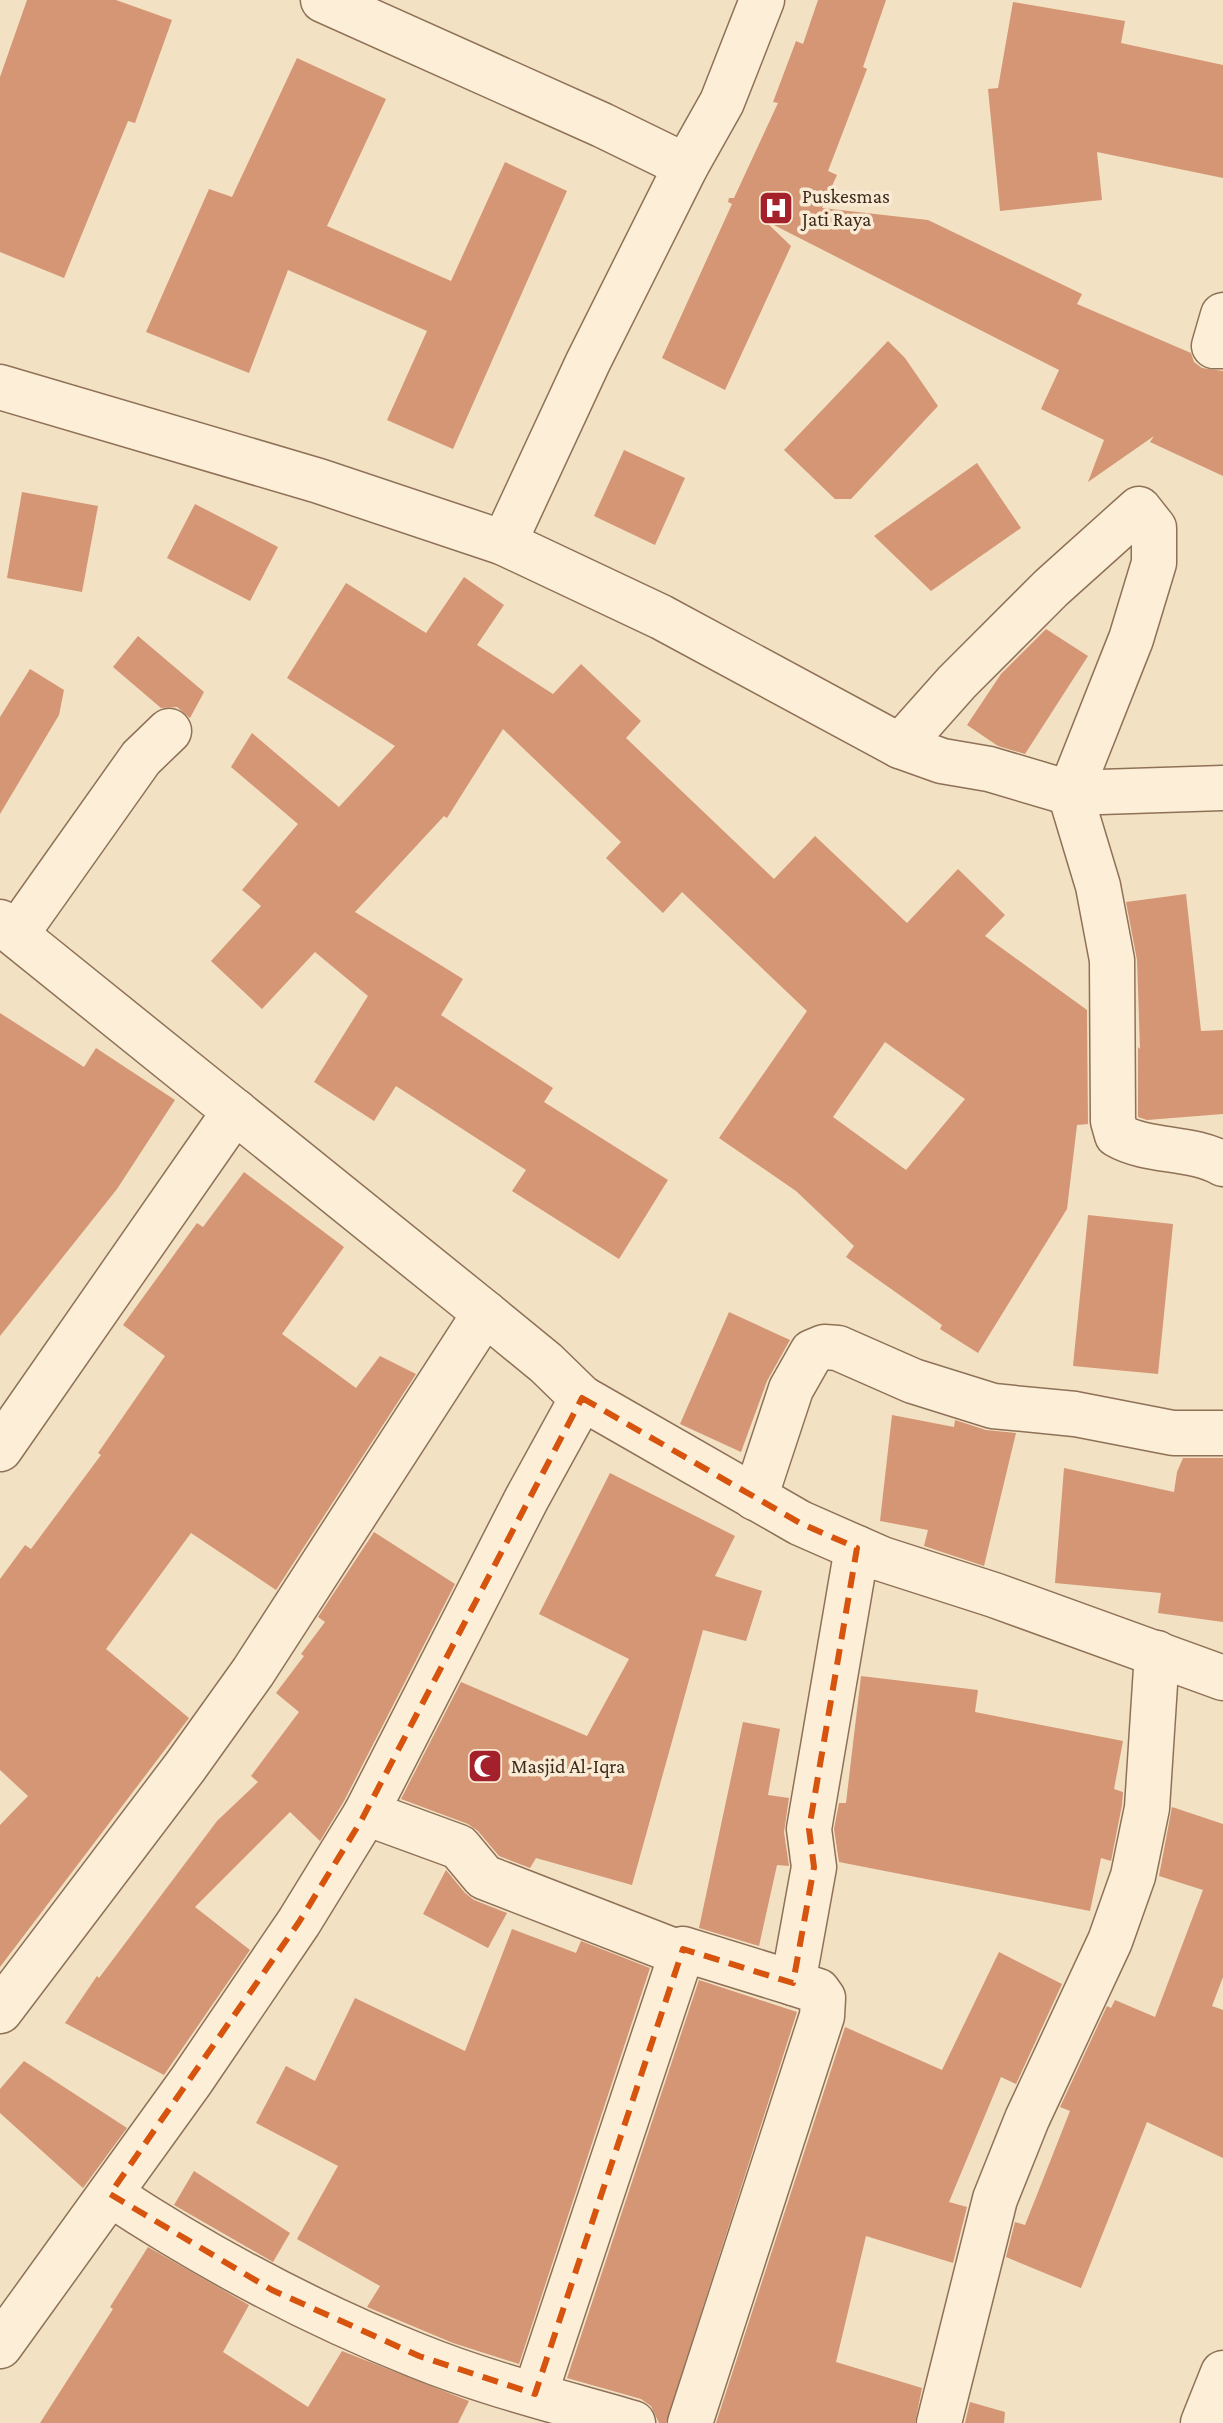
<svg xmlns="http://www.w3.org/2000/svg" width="1223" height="2423" font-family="'Crimson Pro',serif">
<rect width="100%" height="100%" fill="#f2e1c3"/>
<g fill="#d49675" fill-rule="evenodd">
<path d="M27 0H116L172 20 135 123 128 121 64 278 0 252V77Z"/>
<path d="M818 0H886L863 67 867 69 828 171 837 175 822 208 928 220 1082 294 1077 304 1191 353 1194 362 1202 368 1223 371V476L1150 442 1154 436 1088 482 1104 440 1041 409 1059 370 764 220 791 246 725 390 662 358 732 204 728 202 729 198H734L778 103 773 102 796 41 803 44Z"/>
<path d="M1013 2 1125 21 1121 43 1223 65V178L1097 152 1102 200 1000 211 988 89 998 88Z"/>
<path d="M297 58 386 99 327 226 451 281 505 162 567 191 453 449 387 420 427 331 288 270 249 373 146 332 209 189 232 197Z"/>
<path d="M888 341 905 358 938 406 851 499H835L784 450Z"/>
<path d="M624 450 685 478 655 545 594 516Z"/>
<path d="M977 463 1021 528 931 591 874 536Z"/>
<path d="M22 492 98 506 82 592 7 578Z"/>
<path d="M195 504 278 547 250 601 167 558Z"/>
<path d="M464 577 504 605 477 645 553 694 581 664 641 721 626 738 774 879 815 836 907 923 958 869 1005 915 985 936 1087 1010 1088 1124 1077 1125 1067 1209 978 1353 940 1329 942 1325 846 1257 854 1246 796 1191 719 1138 807 1011 682 892 663 913 606 858 621 842 503 729 447 818 444 816 355 912 463 979 441 1015 553 1088 544 1102 668 1180 619 1259 512 1191 526 1170 396 1086 374 1121 314 1082 368 996 315 952 262 1009 211 961 261 906 242 890 298 824 231 767 252 733 339 807 395 746 287 678 346 583 426 633ZM885 1042 965 1099 906 1170 833 1117Z"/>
<path d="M1046 629 1088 656 1025 754 998 746 967 725 1001 674Z"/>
<path d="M138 636 204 692 190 718 177 707 161 708 113 667Z"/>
<path d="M30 669 64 690 59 715 0 814V717Z"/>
<path d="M1186 894 1201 1031 1223 1030V1114L1147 1120 1138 1117V1047L1140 1049 1137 960 1126 902Z"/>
<path d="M0 1013 84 1067 96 1048 175 1100 117 1189 0 1336Z"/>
<path d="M244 1172 344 1247 282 1334 356 1388 380 1356 416 1374 276 1590 191 1533 106 1649 189 1718 0 1967V1825L28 1796 0 1770V1579L25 1545 31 1549 101 1455 98 1453 165 1356 123 1325 197 1223 203 1227Z"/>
<path d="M1088 1215 1173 1224 1158 1374 1073 1366Z"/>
<path d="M729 1312 790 1340 767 1381 741 1452 680 1424Z"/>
<path d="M892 1415 954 1427 955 1420 986 1430 1016 1433 984 1566 924 1546 928 1530 880 1521Z"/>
<path d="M1183 1458H1223V1622L1158 1613 1161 1593 1055 1583 1064 1468 1174 1492 1177 1472Z"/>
<path d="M610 1473 735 1536 715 1576 762 1591 746 1641 703 1630 632 1885 536 1858 530 1868 499 1856 478 1831 468 1824 401 1799 461 1682 587 1736 629 1659 539 1614Z"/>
<path d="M374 1532 455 1584 344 1801 320 1841 290 1812 195 1907 250 1950 164 2075 65 2023 97 1976 99 1978 217 1821 258 1782 251 1776 299 1712 276 1693 304 1656 301 1654 325 1622 318 1617Z"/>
<path d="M861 1676 978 1690 975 1712 1123 1741 1114 1789 1123 1792 1122 1805 1111 1861 1101 1858 1090 1911 839 1862 834 1829 839 1803H846Z"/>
<path d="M743 1722 780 1729 768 1795 789 1798 784 1832 789 1866 777 1865 759 1946 699 1928Z"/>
<path d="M1172 1807 1223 1824V1977L1212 2006 1223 2010V2158L1147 2122 1081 2288 1006 2257 1015 2222 1025 2225 1070 2111 1060 2107 1107 2006 1111 2008 1115 2000 1155 2017 1203 1890 1159 1876Z"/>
<path d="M446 1870 465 1893 474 1900 507 1913 488 1948 423 1914Z"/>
<path d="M512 1929 576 1953 581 1941 650 1968 519 2364 453 2343 367 2307 380 2286 297 2239 338 2166 256 2123 286 2066 315 2081 355 1998 465 2051Z"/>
<path d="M999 1952 1062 1984 1016 2084 1001 2077 949 2202 967 2207 953 2263 866 2236 836 2362 922 2388 915 2423H716L845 2027 942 2070Z"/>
<path d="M699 1980 797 2012 666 2423H659L651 2406 641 2399 567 2378Z"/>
<path d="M24 2061 127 2128 83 2188 0 2113V2089Z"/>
<path d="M194 2171 290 2233 273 2262 174 2205Z"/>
<path d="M148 2247 249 2305 223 2352 308 2407 342 2351 469 2401 458 2423H40L113 2309 110 2307Z"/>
<path d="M970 2402 1005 2412 1004 2423H965Z"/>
</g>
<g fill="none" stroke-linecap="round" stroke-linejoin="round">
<g stroke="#8f7157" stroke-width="47">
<g id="street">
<path d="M323 0 602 125 686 166"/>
<path d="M1223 315 1214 346H1223"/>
<path d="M0 387 319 481 504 543 661 617 900 746 942 761 989 769 1070 793 1223 788"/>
<path d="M504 543 588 362 686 166 722 102 762 0"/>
<path d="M900 746 957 682 1051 588 1139 509 1154 528V563L1131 639 1070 793 1098 886 1112 960 1113 1121 1117 1135C1148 1153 1191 1146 1223 1164"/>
<path d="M0 922 485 1313 546 1363 582 1398 800 1523 882 1559 994 1595 1223 1678"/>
<path d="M17 933 141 758 169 731"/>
<path d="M0 1449 235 1111"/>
<path d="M755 1498 791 1389 812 1352 824 1347 838 1348 913 1381 993 1406 1075 1414 1173 1433H1223"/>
<path d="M366 1813 459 1847 484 1877 682 1954"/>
<path d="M0 2011 185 1767 253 1672 485 1313"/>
<path d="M110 2194C207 2258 310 2313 418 2356 487 2384 561 2402 633 2423"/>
<path d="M0 2346 191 2081 299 1922 366 1813 526 1500 582 1398"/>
<path d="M535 2394 683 1949 793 1983"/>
<path d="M690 2423 822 2016 823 1998 818 1991 793 1983 814 1867 809 1829 857 1548"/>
<path d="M939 2423 995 2199 1027 2119 1110 1941 1133 1876 1147 1808 1157 1653"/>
<path d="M1203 2423 1223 2373"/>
</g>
</g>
<use href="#street" stroke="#fceed7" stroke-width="44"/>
</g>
<path fill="none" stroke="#d7540e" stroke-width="6" stroke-dasharray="16 10" stroke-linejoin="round" d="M582 1398 800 1523 857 1548 809 1829 814 1867 793 1983 683 1949 535 2394 419 2356 272 2290 110 2194 299 1922 361 1821Z"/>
<defs>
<g id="hospital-square" transform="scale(1.8)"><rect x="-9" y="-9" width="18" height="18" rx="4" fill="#a4212b" stroke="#f9ebd3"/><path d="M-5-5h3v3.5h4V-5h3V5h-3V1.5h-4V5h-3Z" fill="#fff"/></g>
<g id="mosque-square" transform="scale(1.8)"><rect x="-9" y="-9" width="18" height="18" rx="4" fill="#a4212b" stroke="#f9ebd3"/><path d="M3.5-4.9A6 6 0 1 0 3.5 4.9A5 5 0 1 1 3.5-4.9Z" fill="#fff"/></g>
</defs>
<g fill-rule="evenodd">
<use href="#hospital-square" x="776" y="208"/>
<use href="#mosque-square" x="485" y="1766"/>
</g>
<g text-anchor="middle" stroke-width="7" stroke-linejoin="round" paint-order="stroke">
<g font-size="20" fill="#3d2a1d" stroke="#f9ebd3" text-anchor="start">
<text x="802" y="203">Puskesmas<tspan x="802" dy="23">Jati Raya</tspan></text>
<text x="511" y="1773">Masjid Al-Iqra</text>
</g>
</g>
</svg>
